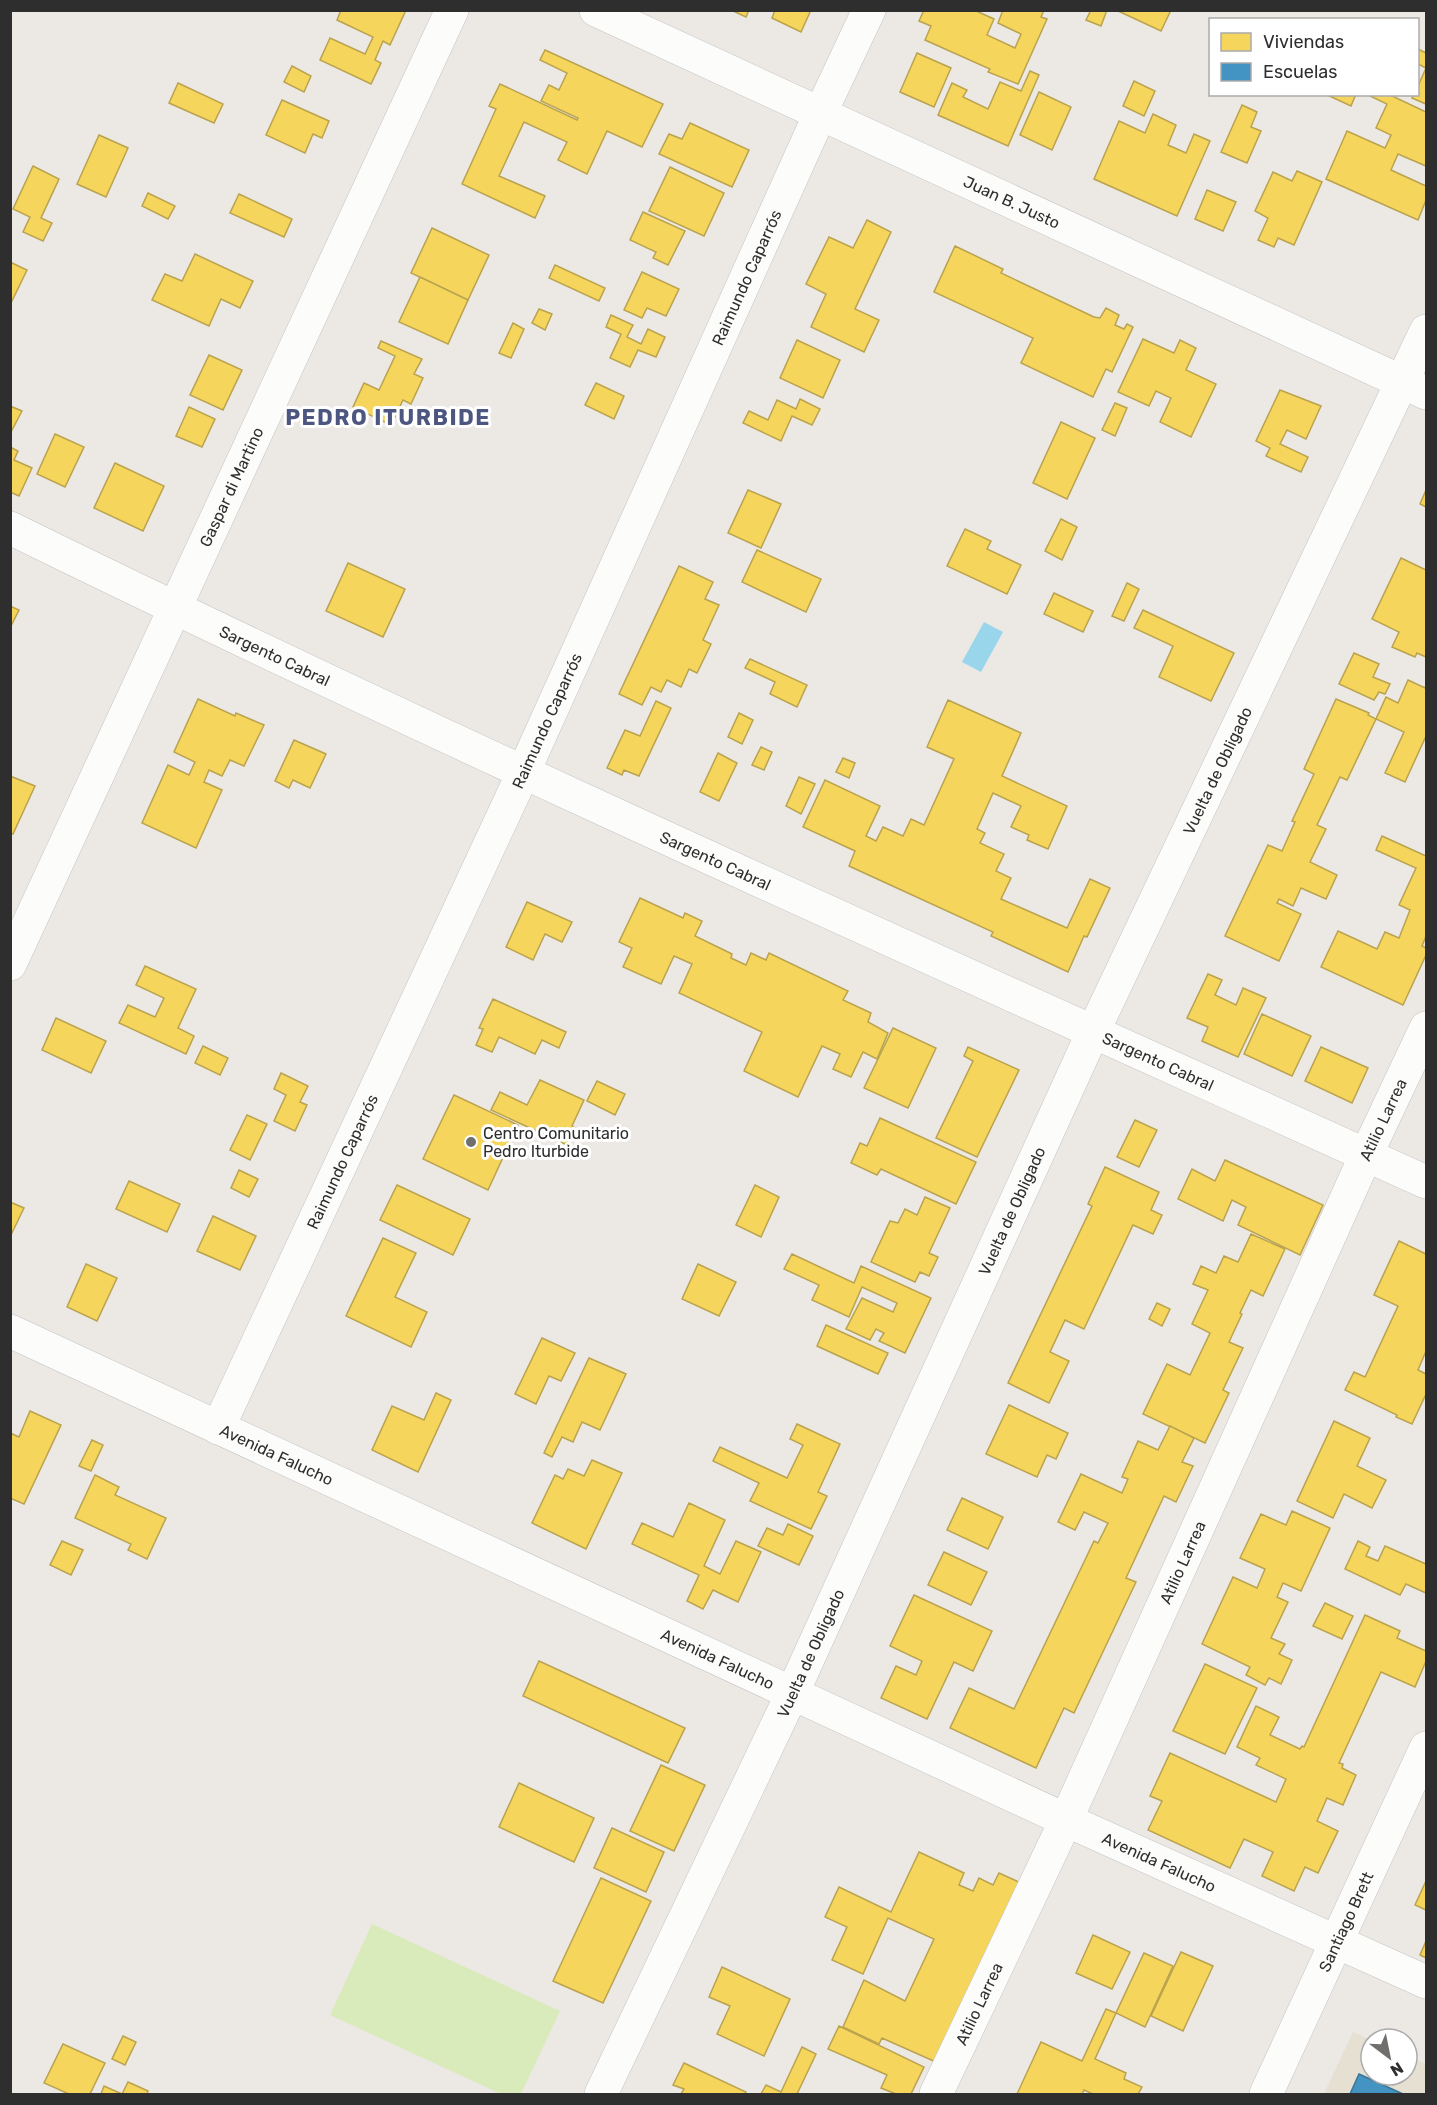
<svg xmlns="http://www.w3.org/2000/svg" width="1437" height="2105" font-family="Rubik,sans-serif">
<rect width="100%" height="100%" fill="#ece8e4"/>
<path fill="#e6e0d3" d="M1353 2032 1371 2040V2075H1407V2056L1426 2064V2094H1324Z"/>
<path fill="#d9eabb" d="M372 1924 560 2011 521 2094H501L330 2015Z"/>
<path fill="#99d6ec" d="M984 622 1003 632 981 672 962 662Z"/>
<g fill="#f6d55c" stroke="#baa34e" stroke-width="1.5">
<path d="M341 10H406L390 45 383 41 375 60 381 63 371 84 320 60 330 38 365 54 373 37 337 20Z"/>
<path d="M731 10H749L746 17Z"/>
<path d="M775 10H811L801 32 772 18Z"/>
<path d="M924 10H974L994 19 987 35 1015 48 1021 34 998 23 1003 10H1044L1041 17 1047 19 1018 84 988 72 990 69 925 40 931 26 919 21Z"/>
<path d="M1091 10H1107L1101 26 1086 20Z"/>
<path d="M1116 10H1171L1161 31Z"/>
<path d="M1418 49 1426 53V104L1412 98 1414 94H1418V86L1426 68 1418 64Z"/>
<path d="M545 50 663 104 642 147 607 131 587 174 558 160 567 142 524 122 499 176 545 196 535 218 462 184 496 109 489 106 500 84 577 120 578 118 541 101 549 85 559 90 567 73 540 60Z"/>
<path d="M917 53 951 68 934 107 900 92Z"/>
<path d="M292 66 311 76 304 92 284 82Z"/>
<path d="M1030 71 1039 75 1008 146 938 115 952 83 967 90 963 97 988 109 1000 82 1021 91Z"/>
<path d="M1134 81 1155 91 1144 116 1123 106Z"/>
<path d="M178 83 223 104 214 123 169 103Z"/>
<path d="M1039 92 1071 107 1052 150 1020 135Z"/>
<path d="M1325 94H1356L1351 106Z"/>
<path d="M1366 94H1388L1426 112V166L1398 154 1391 170 1426 186V200L1418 220 1326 179 1347 131 1385 148 1391 135 1376 128 1387 104Z"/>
<path d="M282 100 329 121 322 138 313 134 305 153 266 135Z"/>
<path d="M1242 105 1257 112 1251 127 1261 131 1247 163 1221 152Z"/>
<path d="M1153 114 1176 125 1168 145 1186 153 1194 134 1210 141 1177 216 1094 179 1119 121 1145 133Z"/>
<path d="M690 123 749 150 732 187 659 154 669 134 682 139Z"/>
<path d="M99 135 128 148 106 197 77 184Z"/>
<path d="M33 166 59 179 41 218 52 223 43 241 23 232 30 217 13 209Z"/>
<path d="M670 167 724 193 704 236 649 211Z"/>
<path d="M1297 171 1322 182 1294 245 1278 238 1274 247 1258 240 1268 218 1255 211 1273 172 1292 181Z"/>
<path d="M1207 190 1236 202 1223 231 1195 219Z"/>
<path d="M148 193 175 206 168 219 142 206Z"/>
<path d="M239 194 292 219 284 237 230 213Z"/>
<path d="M643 212 685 231 668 265 653 258 656 252 630 240Z"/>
<path d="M867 220 891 232 855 309 879 320 864 352 811 327 826 294 806 284 829 237 853 248Z"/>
<path d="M432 228 489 255 468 300 411 273Z"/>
<path d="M955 246 1003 269 1001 273 1094 317 1100 318 1106 308 1119 315 1115 325 1124 329 1127 324 1133 327 1112 372 1106 369 1093 397 1021 363 1033 338 934 292Z"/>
<path d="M195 254 253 281 240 308 221 299 209 326 152 300 165 274 182 281Z"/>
<path d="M10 262 27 270 10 305Z"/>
<path d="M555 265 605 288 599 301 549 278Z"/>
<path d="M642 272 679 289 666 316 647 308 642 318 624 310Z"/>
<path d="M420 277 468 300 448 344 399 322Z"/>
<path d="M539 309 552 314 545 330 532 323Z"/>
<path d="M611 315 633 325 627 337 641 344 648 329 665 337 656 357 638 350 630 367 610 358 621 334 606 327Z"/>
<path d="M513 323 524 329 511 358 499 353Z"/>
<path d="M1143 339 1174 353 1180 340 1196 348 1186 370 1216 384 1191 437 1160 422 1171 398 1156 391 1149 406 1118 392Z"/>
<path d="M797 340 840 360 823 398 780 378Z"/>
<path d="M381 341 422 359 414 374 423 378 411 404 403 400 391 425 353 407 364 383 379 390 395 356 378 348Z"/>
<path d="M209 355 242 370 223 410 190 395Z"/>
<path d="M596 383 624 396 614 419 585 405Z"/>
<path d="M1280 390 1321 406 1306 439 1287 430 1280 444 1308 457 1301 472 1266 456 1270 448 1256 441Z"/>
<path d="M800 399 820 409 812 425 792 416 781 441 743 423 749 411 768 420 777 400 796 409Z"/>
<path d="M1115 403 1127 408 1115 436 1102 430Z"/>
<path d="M10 406 22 411 10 434Z"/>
<path d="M189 407 215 419 202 447 176 436Z"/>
<path d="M1061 422 1095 438 1067 499 1033 483Z"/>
<path d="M55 434 84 447 65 487 37 474Z"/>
<path d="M10 447 18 451 14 460 32 468 19 496 10 492Z"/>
<path d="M115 463 164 486 143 531 94 508Z"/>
<path d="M748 490 781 504 761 548 728 533Z"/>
<path d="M1426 490V507L1420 504Z"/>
<path d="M1061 519 1077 527 1062 560 1045 551Z"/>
<path d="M965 529 991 541 987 549 1021 565 1007 594 947 566Z"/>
<path d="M757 550 821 579 806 612 742 582Z"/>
<path d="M1401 558 1426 570V657L1417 653 1415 657 1392 647 1399 632 1372 619Z"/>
<path d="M348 563 405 589 383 637 326 611Z"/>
<path d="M679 566 713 582 705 599 719 605 703 640 711 644 697 673 689 669 681 687 667 680 661 692 651 687 642 705 619 694Z"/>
<path d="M1127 583 1139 589 1124 621 1112 616Z"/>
<path d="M1054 593 1093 611 1083 632 1044 614Z"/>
<path d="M10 606 19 610 10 628Z"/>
<path d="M1143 610 1234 653 1211 701 1159 677 1173 646 1134 628Z"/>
<path d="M1354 653 1379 664 1373 677 1390 684 1385 694 1379 692 1374 700 1339 684Z"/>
<path d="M750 659 807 685 797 707 770 694 775 682 745 668Z"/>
<path d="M1408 680 1425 688 1426 685V736L1405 782 1385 773 1404 732 1376 719 1386 697 1398 703Z"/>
<path d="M198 699 235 716 236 713 264 725 244 766 230 760 222 776 209 770 204 782 222 790 196 848 142 823 168 765 189 775 195 762 174 752Z"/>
<path d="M1336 699 1369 713 1368 715 1376 719 1347 780 1340 777 1317 825 1326 829 1310 862 1337 875 1326 899 1301 888 1293 906 1279 899 1277 903 1301 914 1279 961 1225 936 1268 845 1282 851 1295 822 1292 821 1314 774 1304 769Z"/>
<path d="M948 700 1021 733 1002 776 1067 806 1048 849 1027 840 1029 835 1011 827 1021 806 993 793 977 829 985 833 980 843 1004 854 996 871 1011 878 1001 899 1067 928 1090 879 1110 888 1087 937 1084 936 1068 972 991 936 993 932 849 866 855 851 803 827 825 780 880 806 866 836 876 841 883 827 903 836 911 819 924 825 954 759 927 747Z"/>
<path d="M656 701 671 708 639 776 624 770 622 775 607 768 625 730 640 736Z"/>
<path d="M739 713 753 720 742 744 728 737Z"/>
<path d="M294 740 326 754 310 788 293 780 289 788 275 781Z"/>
<path d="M761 747 772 752 764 770 752 765Z"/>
<path d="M718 753 737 763 719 801 700 792Z"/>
<path d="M843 758 855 763 849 778 836 772Z"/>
<path d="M10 776 35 786 13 834 10 833Z"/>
<path d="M799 777 815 784 801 814 786 806Z"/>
<path d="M1382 836 1426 856V936L1422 946 1426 948V955L1403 1005 1321 967 1338 931 1377 949 1385 932 1399 938 1410 910 1399 905 1416 868 1376 850Z"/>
<path d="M640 898 683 918 685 913 702 921 695 936 732 954 731 958 746 965 751 953 766 960 769 953 848 991 843 1000 871 1013 868 1022 888 1033 877 1059 863 1052 851 1077 833 1069 840 1054 822 1046 798 1097 744 1071 762 1032 679 993 692 964 674 956 661 984 623 967 632 948 619 942Z"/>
<path d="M527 902 572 922 562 942 545 934 533 960 506 947Z"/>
<path d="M145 966 196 989 178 1028 194 1036 186 1054 119 1023 128 1005 155 1017 164 998 136 985Z"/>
<path d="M1208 974 1222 980 1215 995 1236 1005 1243 988 1266 998 1238 1057 1202 1041 1208 1027 1187 1018Z"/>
<path d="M493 999 566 1032 559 1048 542 1040 535 1054 499 1037 492 1052 476 1045 483 1029 479 1028Z"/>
<path d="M1262 1014 1311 1036 1292 1076 1244 1054Z"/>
<path d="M56 1018 106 1041 91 1073 42 1050Z"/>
<path d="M893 1028 936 1048 908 1108 864 1088Z"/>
<path d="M203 1046 228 1058 220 1075 195 1063Z"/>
<path d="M968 1047 1019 1070 977 1157 936 1138 973 1061 964 1056Z"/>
<path d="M1321 1047 1368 1068 1352 1103 1305 1081Z"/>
<path d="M281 1073 308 1086 300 1102 307 1105 295 1131 274 1121 286 1095 274 1089Z"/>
<path d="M540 1080 584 1100 572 1126 575 1128 567 1145 491 1110 500 1092 527 1105Z"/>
<path d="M597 1081 625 1094 615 1115 587 1101Z"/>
<path d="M454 1095 518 1125 488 1190 423 1159Z"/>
<path d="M247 1115 267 1124 250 1160 230 1150Z"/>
<path d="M880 1118 976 1162 956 1204 881 1169 877 1175 851 1163 860 1143 867 1146Z"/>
<path d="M1135 1120 1157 1130 1139 1167 1117 1157Z"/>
<path d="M1225 1160 1323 1205 1300 1255 1238 1225 1246 1207 1232 1200 1223 1221 1178 1199 1192 1169 1215 1181Z"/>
<path d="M1105 1167 1159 1192 1151 1210 1162 1215 1153 1234 1133 1225 1084 1329 1065 1320 1050 1352 1069 1361 1049 1403 1008 1383 1092 1206 1088 1204Z"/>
<path d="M239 1170 258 1179 249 1197 231 1188Z"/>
<path d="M129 1181 180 1204 167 1232 116 1209Z"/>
<path d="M397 1185 470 1219 453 1255 380 1220Z"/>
<path d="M755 1185 779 1197 761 1237 736 1225Z"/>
<path d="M925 1197 950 1208 929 1253 938 1257 929 1276 920 1272 915 1282 871 1262 890 1221 898 1223 905 1209 917 1215Z"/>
<path d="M10 1202 24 1208 10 1237Z"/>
<path d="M213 1216 256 1236 240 1270 197 1251Z"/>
<path d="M1251 1234 1285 1249 1263 1296 1251 1290 1240 1313 1242 1314 1229 1342 1243 1348 1223 1390 1229 1393 1205 1443 1143 1414 1167 1364 1190 1375 1210 1333 1192 1324 1208 1290 1193 1284 1201 1266 1216 1273 1224 1256 1238 1262Z"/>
<path d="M383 1238 416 1253 395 1297 427 1312 411 1347 346 1316Z"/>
<path d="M1399 1241 1426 1254V1351L1418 1370 1426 1374V1394L1412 1424 1396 1417 1397 1415 1345 1390 1354 1372 1365 1377 1398 1306 1374 1295Z"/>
<path d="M792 1254 854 1283 861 1266 931 1298 905 1353 879 1341 884 1333 876 1329 870 1340 846 1329 862 1298 893 1312 897 1303 862 1287 849 1317 812 1300 819 1285 784 1269Z"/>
<path d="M86 1264 117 1278 97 1321 67 1307Z"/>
<path d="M698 1264 736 1282 719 1316 682 1299Z"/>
<path d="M1157 1303 1170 1309 1162 1326 1149 1319Z"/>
<path d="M826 1325 888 1353 878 1374 817 1346Z"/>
<path d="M542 1338 575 1353 561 1381 549 1376 536 1404 515 1394Z"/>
<path d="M589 1358 626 1374 600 1430 582 1422 573 1442 562 1437 552 1457 544 1453Z"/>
<path d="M436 1393 451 1400 418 1472 372 1450 392 1406 424 1420Z"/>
<path d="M1009 1405 1068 1433 1056 1459 1047 1455 1037 1477 986 1454Z"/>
<path d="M30 1411 61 1425 24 1504 10 1498V1433L19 1437Z"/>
<path d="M1334 1421 1370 1438 1357 1466 1386 1480 1372 1508 1344 1494 1333 1518 1297 1501Z"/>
<path d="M797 1424 840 1444 818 1492 827 1496 811 1529 750 1501 759 1483 713 1461 720 1447 787 1478 803 1445 790 1439Z"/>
<path d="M1170 1426 1194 1438 1182 1462 1193 1466 1176 1502 1164 1496 1126 1578 1136 1582 1074 1713 1064 1708 1036 1768 950 1728 969 1688 1014 1709 1094 1541 1098 1543 1108 1523 1084 1512 1075 1530 1058 1522 1081 1474 1122 1493 1128 1479 1122 1477 1138 1441 1158 1450Z"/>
<path d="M92 1440 103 1445 91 1471 79 1466Z"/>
<path d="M592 1460 622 1473 586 1549 532 1523 555 1475 563 1479 568 1469 584 1476Z"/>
<path d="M95 1475 119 1487 115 1495 166 1518 147 1559 128 1550 131 1544 75 1518Z"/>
<path d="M962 1498 1003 1517 988 1549 947 1530Z"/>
<path d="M689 1503 725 1520 704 1566 720 1574 736 1541 761 1552 738 1602 713 1590 703 1609 687 1601 699 1575 632 1544 642 1523 673 1537Z"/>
<path d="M1292 1511 1330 1528 1301 1591 1283 1583 1277 1597 1288 1602 1271 1638 1285 1644 1279 1654 1292 1660 1281 1684 1269 1678 1265 1685 1246 1675 1250 1667 1202 1644 1233 1577 1257 1588 1265 1569 1240 1558 1261 1514 1286 1525Z"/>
<path d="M788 1524 813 1536 799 1565 758 1546 767 1528 783 1535Z"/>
<path d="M62 1541 83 1550 71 1575 50 1565Z"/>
<path d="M1358 1541 1370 1547 1366 1556 1378 1561 1385 1546 1426 1564V1593L1406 1584 1400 1595 1345 1569Z"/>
<path d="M944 1552 987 1572 971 1605 928 1585Z"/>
<path d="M914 1595 992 1631 973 1671 954 1662 927 1719 881 1698 896 1666 916 1675 922 1661 890 1646Z"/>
<path d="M1325 1603 1353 1616 1342 1639 1313 1626Z"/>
<path d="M1365 1615 1400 1631 1397 1638 1426 1651V1661L1415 1687 1381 1672 1339 1763 1343 1764 1342 1768 1356 1775 1343 1805 1327 1798 1317 1821 1338 1831 1318 1873 1305 1867 1294 1891 1262 1876 1273 1852 1244 1839 1230 1868 1148 1830 1162 1801 1150 1796 1170 1753 1276 1802 1286 1779 1256 1765 1260 1758 1237 1747 1256 1706 1279 1717 1270 1735 1300 1749 1302 1746 1304 1747Z"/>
<path d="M539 1661 685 1728 668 1763 523 1696Z"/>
<path d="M1205 1664 1257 1688 1225 1754 1173 1731Z"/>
<path d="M661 1765 705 1785 674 1851 630 1831Z"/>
<path d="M519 1783 594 1818 574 1862 499 1827Z"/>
<path d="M612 1828 664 1852 646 1892 594 1868Z"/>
<path d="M919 1852 964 1873 959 1885 973 1891 979 1878 993 1885 999 1873 1021 1883 938 2063 882 2038 879 2044 843 2027 864 1980 905 2001 934 1939 888 1918 863 1974 832 1960 847 1927 825 1917 839 1887 891 1912Z"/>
<path d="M601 1878 651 1901 603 2003 553 1981Z"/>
<path d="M1426 1881V1910L1415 1905Z"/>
<path d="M1093 1935 1130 1952 1112 1989 1076 1973Z"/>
<path d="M1426 1941V1958L1420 1955Z"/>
<path d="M1181 1952 1213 1966 1183 2031 1151 2016Z"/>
<path d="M1144 1953 1173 1966 1145 2027 1116 2013Z"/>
<path d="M722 1967 790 1999 764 2056 717 2034 730 2006 709 1997Z"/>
<path d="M1106 2009 1116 2013 1095 2059 1126 2073 1124 2079 1142 2087 1138 2094H1093L1084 2090 1082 2094H1017L1041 2042 1082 2061Z"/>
<path d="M839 2026 924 2067 911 2094H896L881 2088 887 2075 828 2049Z"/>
<path d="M123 2036 136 2042 125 2065 112 2059Z"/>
<path d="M63 2044 105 2063 90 2094H69L44 2083Z"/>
<path d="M802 2047 816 2054 797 2094H761L766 2085 781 2092Z"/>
<path d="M684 2063 746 2092 745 2094H681L684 2089 673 2085Z"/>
<path d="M128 2082 148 2091 147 2094H101L104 2086 122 2094Z"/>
</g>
<path fill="#4393c3" stroke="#3d7596" stroke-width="1.5" d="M1359 2074 1403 2094H1350Z"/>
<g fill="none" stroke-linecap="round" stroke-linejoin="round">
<g stroke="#c5c4c5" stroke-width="34">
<g id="minor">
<path id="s1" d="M596 10 1426 393"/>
<path id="s2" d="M10 528C477 757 953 968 1426 1182"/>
<path id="s3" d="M10 964 452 10"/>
<path id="s4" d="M10 1331 1066 1820 1426 1982"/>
<path id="s5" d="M218 1428 524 771 820 114 869 10"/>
<path id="s6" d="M601 2094 792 1694 1093 1032 1426 331"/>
<path id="s7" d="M936 2094 1066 1820 1366 1155 1426 1028"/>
<path id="s8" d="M1266 2094 1426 1748"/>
</g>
</g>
<use href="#minor" stroke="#fcfcfb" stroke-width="33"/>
</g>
<circle fill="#706f6e" stroke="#fff" stroke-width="2" cx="471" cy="1142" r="6"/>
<g text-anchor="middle" stroke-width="6" stroke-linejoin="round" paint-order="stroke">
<g font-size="16" fill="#2e2e2e" stroke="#fff">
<text dy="6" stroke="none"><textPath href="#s1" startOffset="458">Juan B. Justo</textPath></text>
<text dy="6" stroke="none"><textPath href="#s5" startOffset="1266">Raimundo Caparrós</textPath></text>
<text dy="6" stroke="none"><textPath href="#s3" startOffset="526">Gaspar di Martino</textPath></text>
<text dy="6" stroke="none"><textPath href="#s2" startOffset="294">Sargento Cabral</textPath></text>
<text dy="6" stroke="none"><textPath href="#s5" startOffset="780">Raimundo Caparrós</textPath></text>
<text dy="6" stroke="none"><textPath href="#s6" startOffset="1460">Vuelta de Obligado</textPath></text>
<text dy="6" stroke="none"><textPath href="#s2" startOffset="780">Sargento Cabral</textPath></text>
<text dy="6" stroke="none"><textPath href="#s2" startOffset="1266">Sargento Cabral</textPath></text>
<text dy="6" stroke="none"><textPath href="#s7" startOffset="1072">Atilio Larrea</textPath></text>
<text dy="6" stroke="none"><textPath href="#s5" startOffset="294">Raimundo Caparrós</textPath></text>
<text dy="6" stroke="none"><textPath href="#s6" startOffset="974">Vuelta de Obligado</textPath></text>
<text dy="6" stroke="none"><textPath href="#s4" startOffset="294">Avenida Falucho</textPath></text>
<text dy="6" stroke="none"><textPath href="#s7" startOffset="586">Atilio Larrea</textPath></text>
<text dy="6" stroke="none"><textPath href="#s6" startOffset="488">Vuelta de Obligado</textPath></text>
<text dy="6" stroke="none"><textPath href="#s4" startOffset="780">Avenida Falucho</textPath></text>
<text dy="6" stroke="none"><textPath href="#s4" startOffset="1266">Avenida Falucho</textPath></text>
<text dy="6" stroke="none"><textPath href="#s8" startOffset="190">Santiago Brett</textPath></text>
<text dy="6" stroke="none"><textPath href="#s7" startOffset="100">Atilio Larrea</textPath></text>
</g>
<g font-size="16" fill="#2e2e2e" stroke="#fff" text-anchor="start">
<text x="483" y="1139">Centro Comunitario<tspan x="483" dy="18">Pedro Iturbide</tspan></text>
</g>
<g font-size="22" font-weight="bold" letter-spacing="1.5" fill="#4d5680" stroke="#fff">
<text x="388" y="425">PEDRO ITURBIDE</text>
</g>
</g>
<rect width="1437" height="2105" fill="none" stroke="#2e2e2e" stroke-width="24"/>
<rect x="1209" y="18" width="210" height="78" fill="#ffffff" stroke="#ababab" stroke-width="1.5"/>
<rect x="1221" y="33" width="30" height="18" fill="#f6d55c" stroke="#ababab" stroke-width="1.5"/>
<text x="1263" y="48" font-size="18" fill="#2e2e2e">Viviendas</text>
<rect x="1221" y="63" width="30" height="18" fill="#4393c3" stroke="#ababab" stroke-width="1.5"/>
<text x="1263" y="78" font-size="18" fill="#2e2e2e">Escuelas</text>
<g transform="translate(1389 2057) rotate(148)"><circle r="28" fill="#ffffff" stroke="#ababab" stroke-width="1.5"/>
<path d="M0-4.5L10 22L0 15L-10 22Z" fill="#706f6e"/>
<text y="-9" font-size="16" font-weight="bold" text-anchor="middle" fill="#2e2e2e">N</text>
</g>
</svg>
